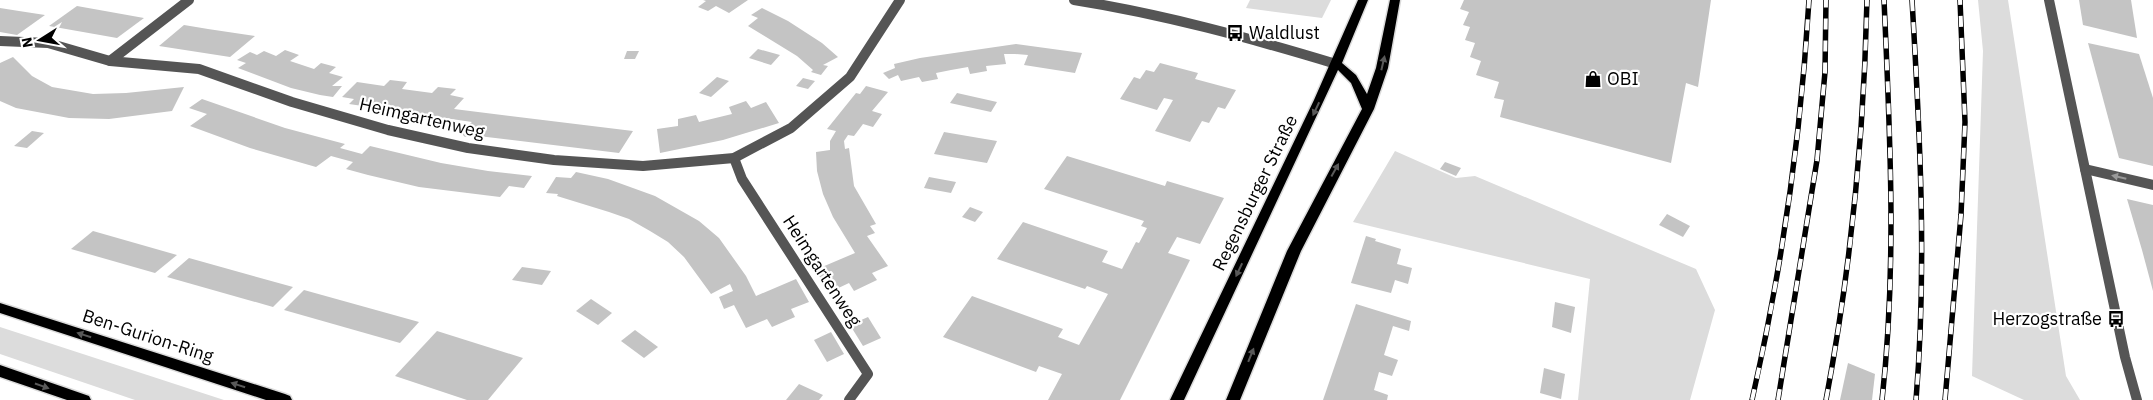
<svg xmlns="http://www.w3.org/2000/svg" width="2153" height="400" font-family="'IBM Plex Sans',sans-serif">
<rect width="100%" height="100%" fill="#fff"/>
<g fill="#dcdcdc">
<path d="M1250 0H1331L1322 18 1246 8Z"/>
<path d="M1978 0H2008L2066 376 2080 400H2024L1972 376 1983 51Z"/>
<path d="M1395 151 1456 178 1475 176 1696 269 1715 310 1690 400H1578L1590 279 1353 222Z"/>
<path d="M0 327 224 400H135L0 354Z"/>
</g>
<g fill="#c4c4c4">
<path d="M703 0H748L729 13 716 6 708 11 698 7 706 1Z"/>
<path d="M1464 0H1711L1698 87 1686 83 1671 163 1500 117 1504 100 1494 98 1499 82 1476 75 1481 61 1470 57 1475 43 1465 40 1470 27 1463 25 1469 12 1460 9Z"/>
<path d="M2079 0H2131L2137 38 2083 25Z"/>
<path d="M77 6 144 18 117 38 49 26Z"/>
<path d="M0 8 19 11 45 15 17 35 0 32Z"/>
<path d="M762 8 788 21 822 43 838 57 823 65 828 66 821 75 811 72 813 70 797 56 748 26 758 18 751 15Z"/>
<path d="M184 25 208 29 255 36 230 57 159 46Z"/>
<path d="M2088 43 2139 54 2153 98V166L2119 158Z"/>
<path d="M1016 44 1082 53 1075 73 1024 65 1028 55 1015 54H1004L1006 64 986 66 987 71 970 74 968 67 951 70 936 73 938 79 922 82 919 77 901 81 898 75 889 79 883 73 895 68 894 64 920 58Z"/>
<path d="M758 49 780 55 771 65 749 58Z"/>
<path d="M285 50 299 55 290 61 314 69 321 63 336 67 329 73 343 77 332 86H342L333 97 320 95 291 88 238 68 246 63 237 60 250 52 257 55 264 51 276 56Z"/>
<path d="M627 51H639L635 59H624Z"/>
<path d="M13 57 32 76 52 87 93 94 126 93 184 87 172 111 109 119 69 118 16 108 0 101V63Z"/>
<path d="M1160 63 1198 73 1195 79 1236 90 1225 109 1218 107 1209 123 1202 121 1190 142 1155 131 1173 100 1164 98 1157 110 1120 99 1134 77 1140 79 1146 70 1154 72Z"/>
<path d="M717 77 729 81 711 97 699 93Z"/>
<path d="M803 78 815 81 808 89 796 86Z"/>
<path d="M390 80 407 82 402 89 432 93 438 87 456 89 450 95 464 98 454 109 633 131 619 153 470 135 465 137 462 134 461 131 472 122 349 104 354 99 342 97 357 82 384 86Z"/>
<path d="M866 86 888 92 872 111 882 114 873 127 863 124 854 136 848 135 844 141 845 149 849 148 854 186 876 224 870 226 875 233 867 236 888 266 872 273 877 280 854 291 849 283 830 292 815 270 855 253 833 217 823 194 817 171 816 152 830 150V141L836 131 827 129 856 93 860 94Z"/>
<path d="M957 93 997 102 991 112 950 103Z"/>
<path d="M202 99 285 128 345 144 340 148 362 154 370 146 441 163 488 171 532 176 524 188 509 186 500 197 419 187 368 175 346 169 353 162 331 156 316 167 250 148 190 126 207 114 189 108Z"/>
<path d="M746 101 751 108 766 102 779 123 723 140 660 153 657 129 678 126V119L696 115 699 122 732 114 729 107Z"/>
<path d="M32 131 44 133 27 148 14 146Z"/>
<path d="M944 132 979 138 997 141 987 163 934 154Z"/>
<path d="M1067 156 1165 186 1167 181 1224 198 1200 244 1177 237 1168 253 1190 260 1120 400H1048L1062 374 1039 366 1036 372 943 337 972 296 1063 329 1058 337 1079 345 1108 294 1087 286 1085 289 997 259 1023 222 1108 251 1102 262 1122 269 1136 242 1139 243 1147 228 1141 226 1144 221 1044 189Z"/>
<path d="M1445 162 1461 168 1456 176 1440 169Z"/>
<path d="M576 172 608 179 655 196 699 221 719 238 746 276 756 296 796 279 809 302 791 309 795 317 772 327 767 319 746 328 734 305 724 309 719 297 733 291 730 284 711 294 684 257 668 242 650 231 629 219 609 212 557 196 558 194 546 193 556 177 571 178Z"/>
<path d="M929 177 956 182 951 193 924 188Z"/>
<path d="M2127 199 2153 205V291L2142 250Z"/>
<path d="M970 207 983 212 975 222 962 217Z"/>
<path d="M1667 214 1690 226 1683 237 1659 225Z"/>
<path d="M93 231 177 255 155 273 71 249Z"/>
<path d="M1366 236 1376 239 1375 241 1401 249 1397 264 1412 268 1408 284 1395 280 1391 293 1351 283Z"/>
<path d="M189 258 293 287 273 307 167 277Z"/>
<path d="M522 267 551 271 542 285 512 280Z"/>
<path d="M304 290 419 322 400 343 284 310Z"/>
<path d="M591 299 612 313 598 325 576 311Z"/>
<path d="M1555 302 1575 307 1571 333 1552 327Z"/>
<path d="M1356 304 1411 321 1409 331 1393 326 1384 355 1398 360 1392 376 1379 372 1374 390 1388 395 1387 400H1323Z"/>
<path d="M868 317 881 338 863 346 850 325Z"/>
<path d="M635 330 658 347 644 358 621 341Z"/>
<path d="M437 331 523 358 488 400H467L395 376Z"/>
<path d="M831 332 844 354 827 362 814 340Z"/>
<path d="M1848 363 1875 374 1872 400H1840Z"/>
<path d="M1544 368 1565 374 1561 399 1540 393Z"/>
<path d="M799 384 823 395 819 400H786Z"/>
</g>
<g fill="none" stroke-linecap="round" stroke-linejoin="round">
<g stroke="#dbdbdb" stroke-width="3">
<g id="primary">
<path d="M1358 0H1368L1342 63 1356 75 1367 94 1376 68 1390 0H1400L1388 68 1374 109 1301 251 1240 400H1226L1287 251 1362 109 1351 83 1338 70 1184 400H1170L1314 100Z"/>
<path d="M0 303 285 394 290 396 292 400H266L0 313Z"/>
<path d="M0 365 89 396 91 400H67L0 377Z"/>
</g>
</g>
<g stroke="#555" stroke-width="10">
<path d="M1074 0C1163 14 1250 38 1336 64"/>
<path d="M2049 0 2125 357 2137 400"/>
<path d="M0 41 48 43 110 61 199 69 292 102 388 130 468 148 554 160 643 166 734 158 791 128 850 77 900 0"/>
<path d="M110 61 189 0"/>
<path d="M734 158 742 179 868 374 849 400"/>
<path d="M2085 169 2153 185"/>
</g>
<use href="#primary" fill="#000" fill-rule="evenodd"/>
<g stroke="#000" stroke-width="5.5">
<g id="rail">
<path d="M1912 0C1920 134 1927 266 1916 400"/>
<path d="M1752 400C1782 268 1801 135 1809 0"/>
<path d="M1778 400 1817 160 1825 72 1826 0"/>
<path d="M1826 400C1851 267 1864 135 1867 0"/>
<path d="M1882 400C1897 266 1890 134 1884 0"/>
<path d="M1945 400 1961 215 1965 122 1960 0"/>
</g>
</g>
<use href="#rail" stroke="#fff" stroke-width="4" stroke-dasharray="11" stroke-linecap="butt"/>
</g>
<defs><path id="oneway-solid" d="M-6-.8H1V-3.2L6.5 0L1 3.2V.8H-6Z" transform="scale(1.25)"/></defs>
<g fill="#595959">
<use href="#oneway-solid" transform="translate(1383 63) rotate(-77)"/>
<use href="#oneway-solid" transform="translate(1316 109) rotate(115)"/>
<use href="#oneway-solid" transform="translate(1335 170) rotate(-61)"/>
<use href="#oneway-solid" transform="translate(1239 270) rotate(115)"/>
<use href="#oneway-solid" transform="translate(84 335) rotate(-162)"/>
<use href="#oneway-solid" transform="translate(1251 355) rotate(-68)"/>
<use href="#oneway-solid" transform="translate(238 385) rotate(-162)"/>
<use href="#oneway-solid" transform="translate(42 386) rotate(19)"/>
</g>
<use fill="#999" href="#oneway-solid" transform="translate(2119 177) rotate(-167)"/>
<defs>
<g id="bus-bare" transform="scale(1.35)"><path d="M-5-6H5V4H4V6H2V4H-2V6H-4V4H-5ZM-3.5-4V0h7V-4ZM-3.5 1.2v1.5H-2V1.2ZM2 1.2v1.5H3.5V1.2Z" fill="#000" stroke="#fff" stroke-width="2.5" paint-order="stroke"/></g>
<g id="shop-bare" transform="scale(1.35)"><path d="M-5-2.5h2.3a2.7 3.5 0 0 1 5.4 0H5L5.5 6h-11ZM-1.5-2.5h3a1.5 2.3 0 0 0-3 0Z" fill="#000" stroke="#fff" stroke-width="2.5" paint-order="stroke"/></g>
</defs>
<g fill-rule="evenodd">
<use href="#bus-bare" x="1235" y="33"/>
<use href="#shop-bare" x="1593" y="79"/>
<use href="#bus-bare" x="2116" y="319"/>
</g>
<g text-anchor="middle" stroke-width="4.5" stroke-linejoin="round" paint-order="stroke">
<g font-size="18" fill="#000" stroke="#fff" text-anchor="start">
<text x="1249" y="39">Waldlust</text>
<text x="1607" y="85">OBI</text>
<text x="2102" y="325" text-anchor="end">Herzogstraße</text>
</g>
<g font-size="18" fill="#000" stroke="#fff">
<text transform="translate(422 118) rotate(13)" y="6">Heimgartenweg</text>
<text transform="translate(1255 193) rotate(-64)" y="6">Regensburger Straße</text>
<text transform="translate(822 271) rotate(57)" y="6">Heimgartenweg</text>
<text transform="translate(148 336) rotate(18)" y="6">Ben-Gurion-Ring</text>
</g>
</g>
<g transform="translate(40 40) rotate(259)" stroke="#ffffff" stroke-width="4" paint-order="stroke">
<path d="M0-4L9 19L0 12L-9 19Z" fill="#000000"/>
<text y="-8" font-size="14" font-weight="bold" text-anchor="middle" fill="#000000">N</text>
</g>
</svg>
